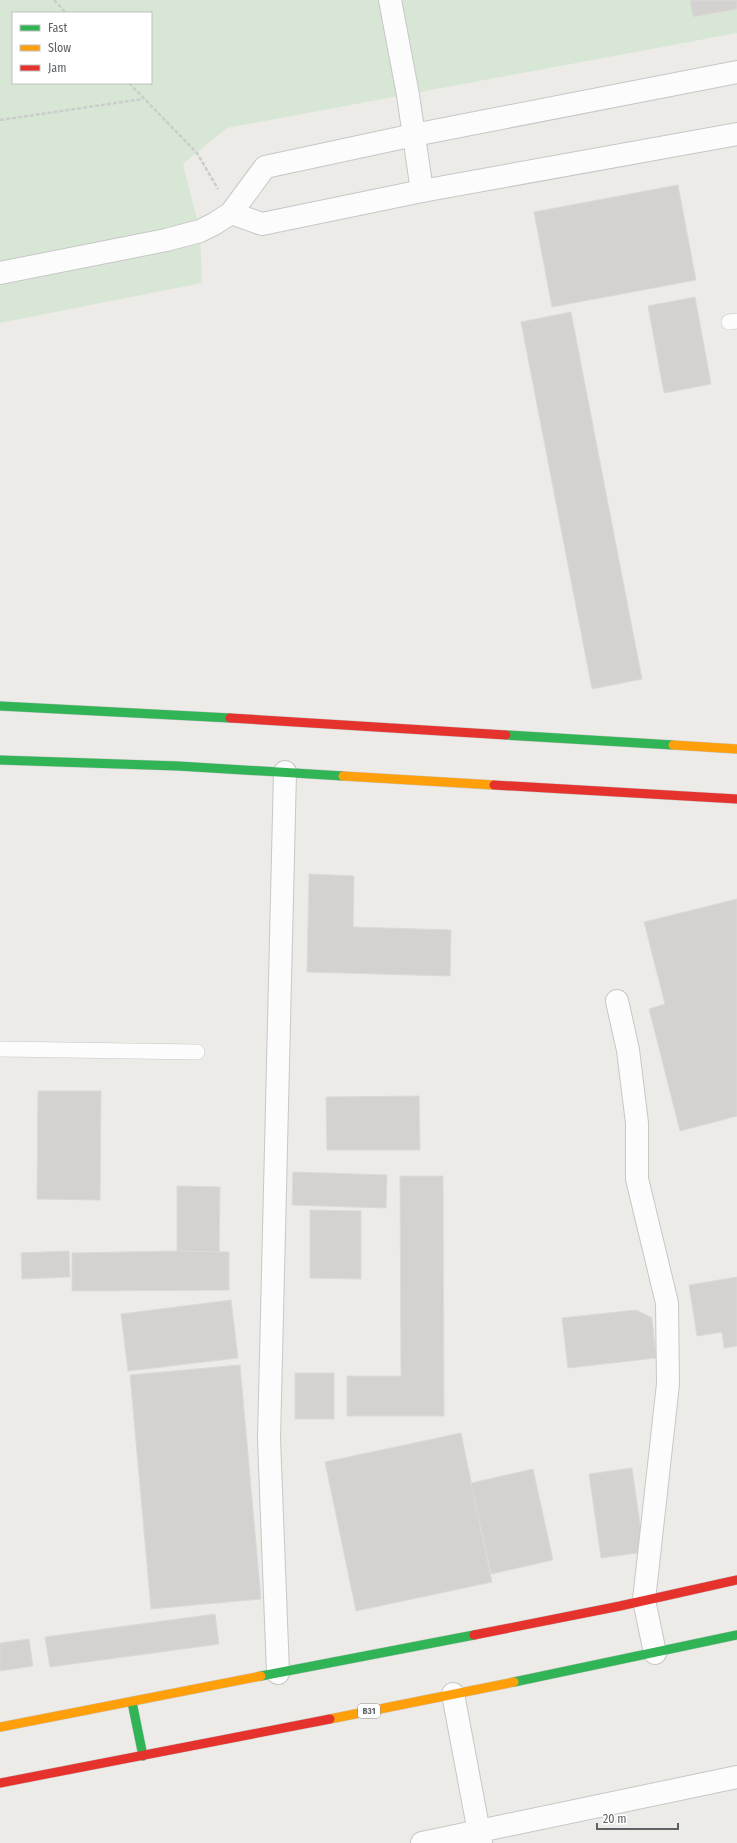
<svg xmlns="http://www.w3.org/2000/svg" width="737" height="1843" font-family="'Fira Sans Condensed',sans-serif">
<rect width="100%" height="100%" fill="#ecebe8"/>
<path fill="#d8e7d5" fill-rule="evenodd" d="M0 0H737V33L227 128 183 164 200 231 202 283 0 323ZM13 13H151V83H13Z"/>
<g fill="#d3d2d1" stroke="#dcdad7">
<path d="M690 0H737V9L693 17Z"/>
<path d="M678 185 696 280 552 307 534 212Z"/>
<path d="M695 297 711 384 664 393 648 306Z"/>
<path d="M571 312 642 679 592 689 521 322Z"/>
<path d="M309 874 354 876 353 927 451 930 450 976 307 972Z"/>
<path d="M737 899V1116L680 1131 649 1009 665 1004 644 922Z"/>
<path d="M38 1091H101L100 1200 37 1199Z"/>
<path d="M419 1096 420 1150H327L326 1097Z"/>
<path d="M293 1172 387 1175 386 1208 292 1205Z"/>
<path d="M400 1176H443L444 1416H347V1376H401Z"/>
<path d="M177 1186 220 1187 219 1252 177 1251Z"/>
<path d="M310 1210 361 1211V1279L310 1278Z"/>
<path d="M69 1251 70 1277 22 1279 21 1253Z"/>
<path d="M177 1251 229 1252V1290L72 1291V1253Z"/>
<path d="M737 1277V1346L724 1348 722 1332 697 1336 689 1285Z"/>
<path d="M231 1300 238 1358 128 1371 121 1314Z"/>
<path d="M636 1310 652 1318 656 1358 568 1368 562 1318Z"/>
<path d="M240 1365 261 1599 151 1609 130 1375Z"/>
<rect x="295" y="1373" width="39" height="46"/>
<path d="M461 1433 492 1582 356 1611 325 1462Z"/>
<path d="M632 1468 644 1552 601 1558 589 1474Z"/>
<path d="M533 1469 553 1560 491 1574 471 1483Z"/>
<path d="M215 1614 219 1644 50 1667 45 1637Z"/>
<path d="M29 1639 33 1666 0 1671V1643Z"/>
</g>
<g fill="none" stroke-linecap="round" stroke-linejoin="round">
<g stroke="#c7c7c7" stroke-width="16">
<g id="lane">
<path d="M729 322 737 321"/>
<path d="M0 1049 197 1052"/>
</g>
</g>
<g stroke="#c7c7c7" stroke-width="24">
<g id="street">
<path d="M390 0 408 95 422 191"/>
<path d="M231 213 262 224 422 191 737 134"/>
<path d="M0 273 166 240 200 231 214 224 231 213 265 167 414 135 737 72"/>
<path d="M617 1001 628 1050 637 1123V1179L667 1303 668 1384 644 1600 655 1653"/>
<path d="M278 1673 269 1439 285 772"/>
<path d="M453 1694 481 1843"/>
<path d="M422 1843 737 1777"/>
</g>
</g>
<g stroke="#c9c9c9" stroke-width="10">
<g id="fast">
<path d="M0 706 230 718"/>
<path d="M506 735 673 745"/>
<path d="M0 760 178 766 343 776"/>
<path d="M261 1676 474 1635"/>
<path d="M514 1682 737 1635"/>
<path d="M132 1702 143 1756"/>
</g>
</g>
<g stroke="#c9c9c9" stroke-width="10">
<g id="slow">
<path d="M673 745 737 749"/>
<path d="M343 776 494 785"/>
<path d="M330 1719 514 1682"/>
<path d="M0 1727 261 1676"/>
</g>
</g>
<g stroke="#c9c9c9" stroke-width="10">
<g id="jam">
<path d="M230 718 506 735"/>
<path d="M494 785 737 799"/>
<path d="M474 1635 620 1606 737 1580"/>
<path d="M0 1783 330 1719"/>
</g>
</g>
<g stroke="#cacdcb" stroke-width="2.5" stroke-dasharray="4 2" stroke-linecap="butt">
<path d="M54 0 66 13"/>
<path d="M129 83 197 153 218 189"/>
<path d="M0 120 143 99"/>
</g>
<use href="#lane" stroke="#fcfcfc" stroke-width="15"/>
<use href="#street" stroke="#fcfcfc" stroke-width="22"/>
<use href="#fast" stroke="#30b455" stroke-width="9"/>
<use href="#slow" stroke="#ff9f0a" stroke-width="9"/>
<use href="#jam" stroke="#e5322d" stroke-width="9"/>
</g>
<g text-anchor="middle" stroke-width="4" stroke-linejoin="round" paint-order="stroke">
<rect fill="#fff" stroke="#8e9093" stroke-width="1" x="358" y="1704" width="22" height="14" rx="3"/>
<g font-size="9" font-weight="bold" fill="#5e6165">
<text x="369" y="1714">B31</text>
</g>
</g>
<rect x="12" y="12" width="140" height="72" fill="#ffffff" stroke="#bfc0c1"/>
<rect x="20" y="25" width="20" height="6" fill="#30b455" stroke="#bfc0c1"/>
<text x="48" y="32" font-size="12" fill="#5e6165">Fast</text>
<rect x="20" y="45" width="20" height="6" fill="#ff9f0a" stroke="#bfc0c1"/>
<text x="48" y="52" font-size="12" fill="#5e6165">Slow</text>
<rect x="20" y="65" width="20" height="6" fill="#e5322d" stroke="#bfc0c1"/>
<text x="48" y="72" font-size="12" fill="#5e6165">Jam</text>
<path d="M597 1823v6h81v-6" fill="none" stroke="#5e6165" stroke-width="2"/>
<text x="603" y="1823" font-size="12" fill="#5e6165" stroke="#ffffff" stroke-width="3" paint-order="stroke">20 m</text>
</svg>
